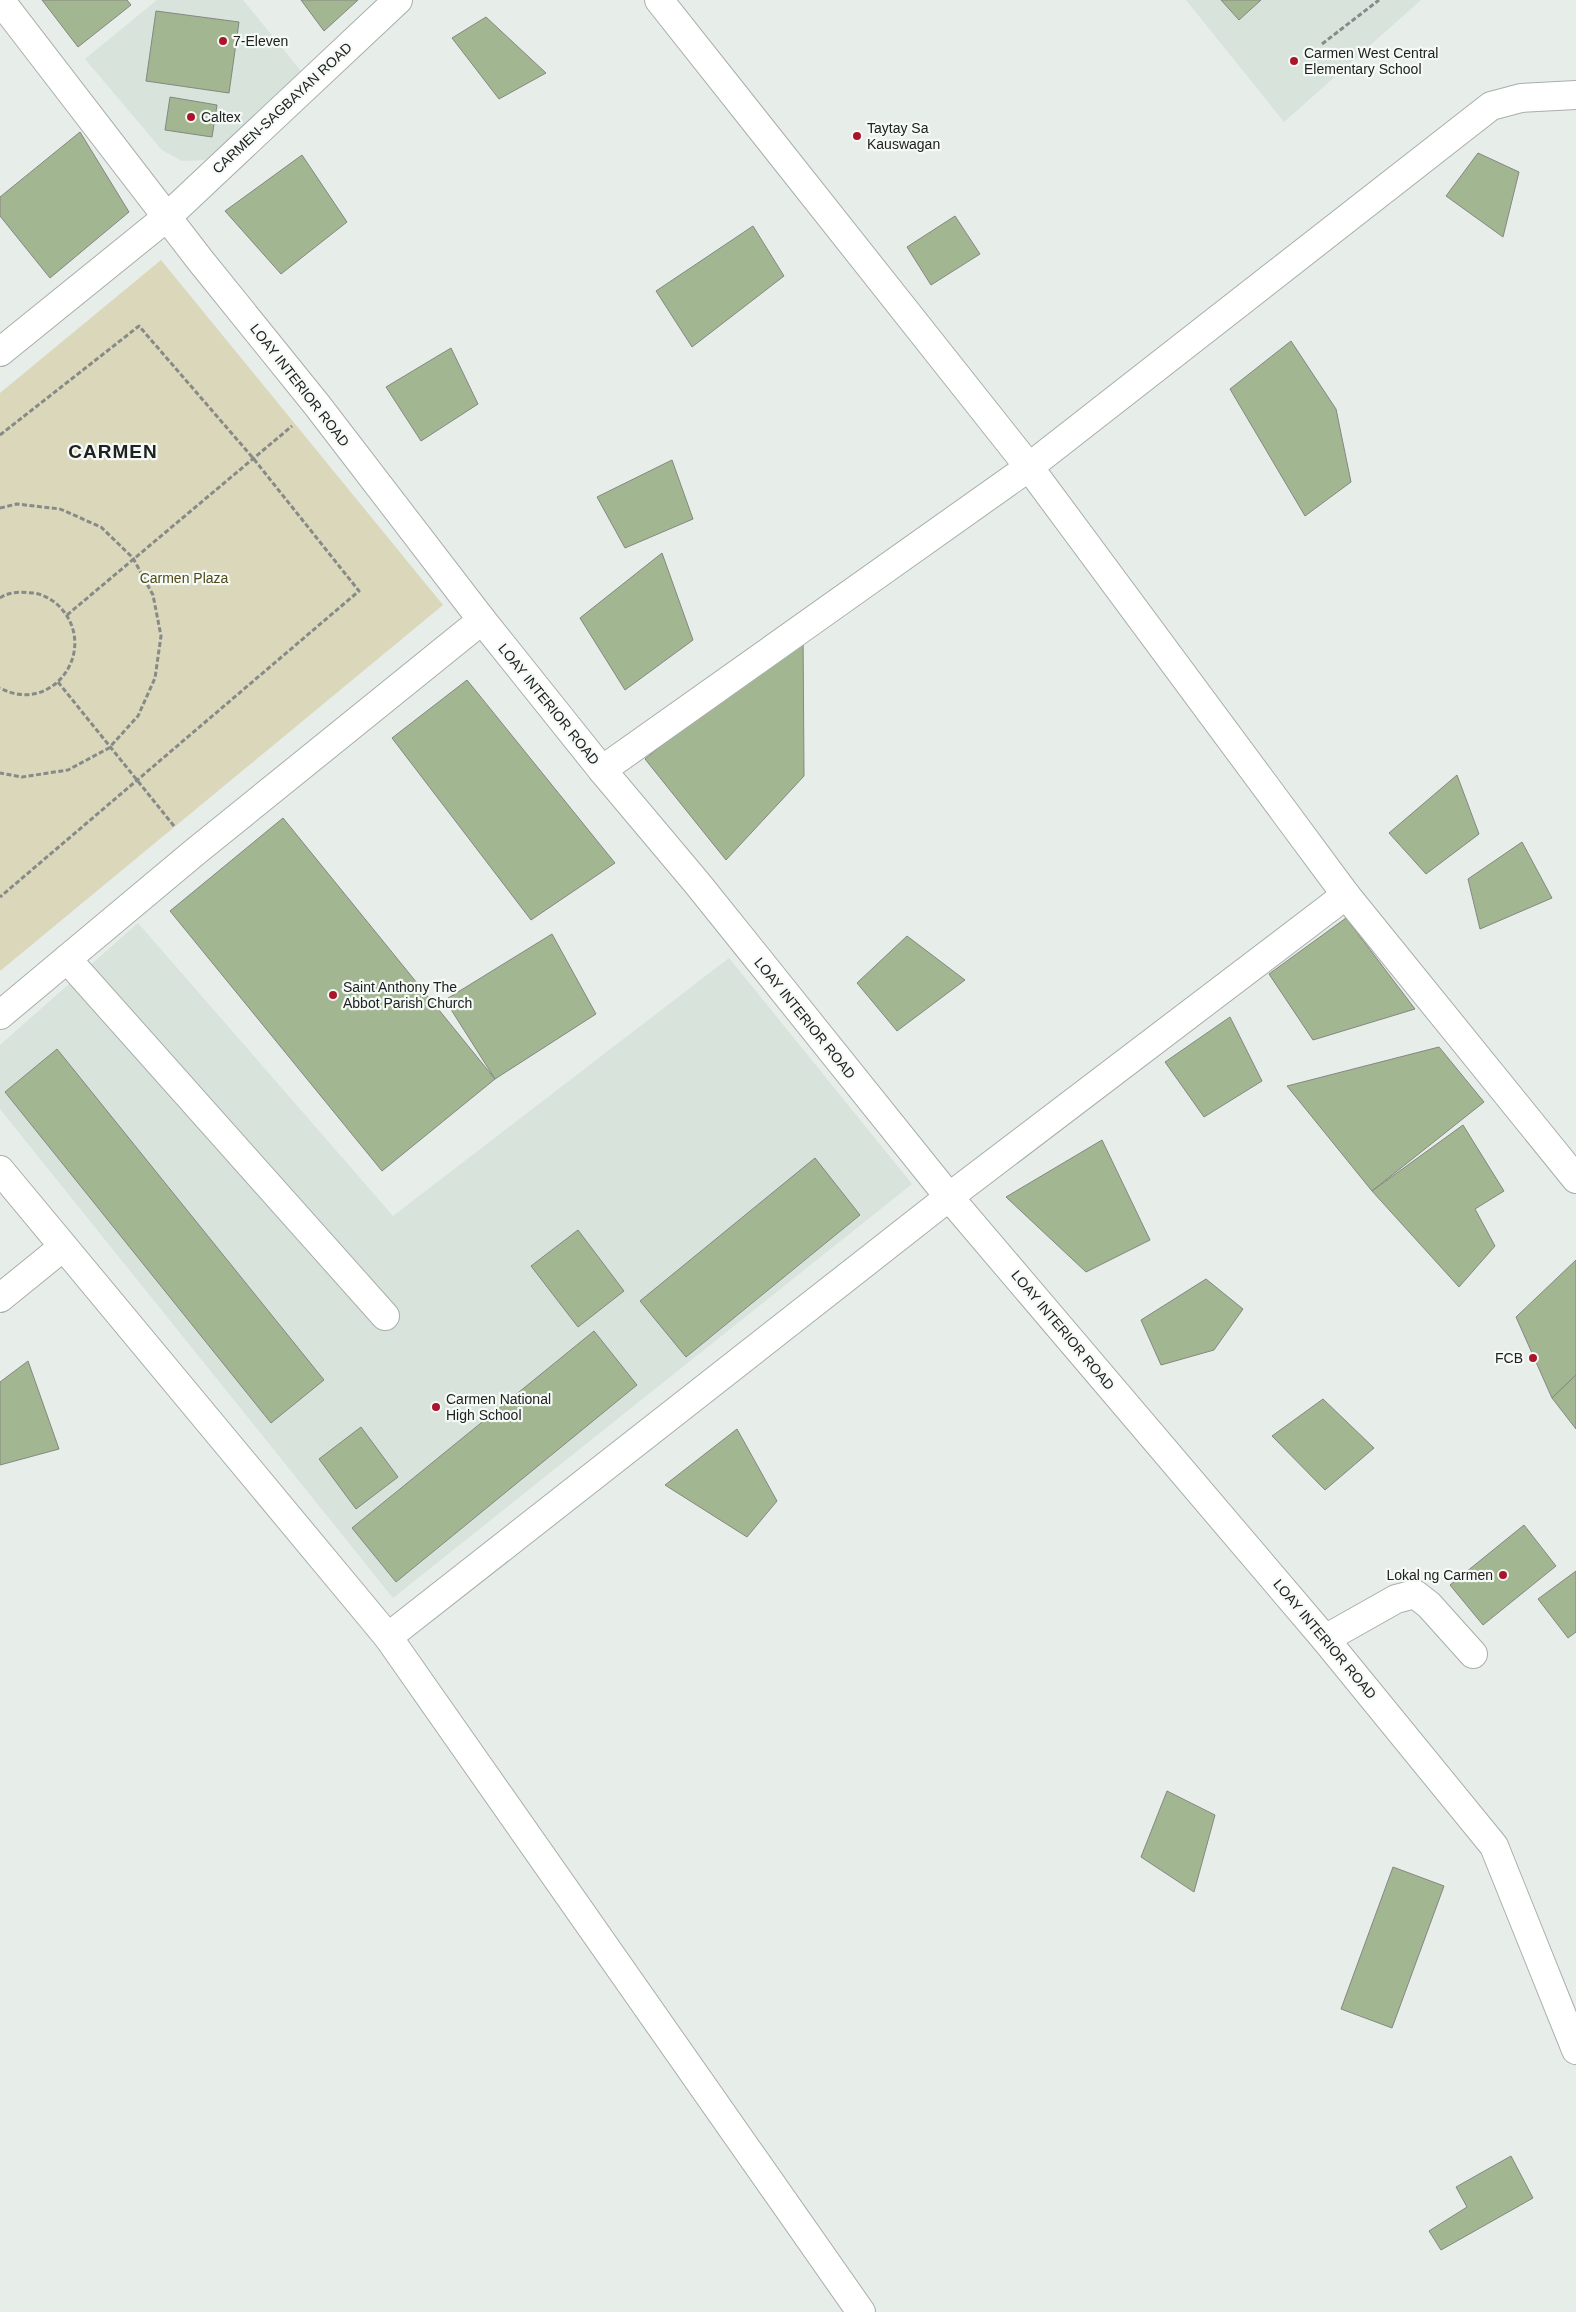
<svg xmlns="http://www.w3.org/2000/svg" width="1576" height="2312" font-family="Arial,sans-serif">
<rect width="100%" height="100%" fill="#e7ede9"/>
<g fill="#d7e3db">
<path d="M157 0H243L305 76 214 156 204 160 182 161 162 150 85 59Z"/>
<path d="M1186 0H1421L1284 122Z"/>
<path d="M138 923 393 1216 729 958 912 1184 393 1598 0 1109V1045Z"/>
</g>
<path fill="#dad7ba" d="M161 260 443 605 0 971V393Z"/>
<g fill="#a2b791" stroke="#858782">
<path d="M42 0H127L131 5 78 47Z"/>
<path d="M301 0H358L324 31Z"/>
<path d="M1221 0H1261L1239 20Z"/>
<path d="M156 11 239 22 229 93 146 81Z"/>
<path d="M486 17 546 73 499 99 452 38Z"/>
<path d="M170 97 217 105 212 137 165 130Z"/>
<path d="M80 132 129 212 50 278 0 216V197Z"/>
<path d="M1478 153 1519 172 1503 237 1446 196Z"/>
<path d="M302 155 347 222 281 274 225 211Z"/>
<path d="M955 216 980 254 931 285 907 247Z"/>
<path d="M753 226 784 276 692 347 656 291Z"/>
<path d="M1291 341 1336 409 1351 482 1305 516 1230 389Z"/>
<path d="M451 348 478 404 421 441 386 387Z"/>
<path d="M672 460 693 519 625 548 597 497Z"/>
<path d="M662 553 693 640 625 690 580 618Z"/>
<path d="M803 628 804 776 726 860 645 759Z"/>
<path d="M467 680 615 863 531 920 392 738Z"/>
<path d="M1457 775 1479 834 1426 874 1389 833Z"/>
<path d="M283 818 495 1079 382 1171 170 911Z"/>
<path d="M1522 842 1552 898 1480 929 1468 879Z"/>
<path d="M1346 918 1415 1009 1313 1040 1269 974Z"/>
<path d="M552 934 596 1014 495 1079 445 1000Z"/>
<path d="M907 936 965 980 897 1031 857 983Z"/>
<path d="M1230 1017 1262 1081 1204 1117 1165 1062Z"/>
<path d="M1439 1047 1484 1102 1372 1191 1287 1086Z"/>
<path d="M57 1049 324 1380 271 1423 5 1092Z"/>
<path d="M1463 1125 1504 1191 1475 1209 1495 1246 1459 1287 1372 1191Z"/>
<path d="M1102 1140 1150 1240 1086 1272 1006 1197Z"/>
<path d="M815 1158 860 1215 686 1357 640 1301Z"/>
<path d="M578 1230 624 1291 578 1327 531 1266Z"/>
<path d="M1576 1260V1375L1552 1398 1516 1317Z"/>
<path d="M1206 1279 1243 1309 1214 1350 1161 1365 1141 1320Z"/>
<path d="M594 1331 637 1385 396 1582 352 1528Z"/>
<path d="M28 1361 59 1449 0 1465V1382Z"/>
<path d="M1576 1375V1429L1552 1398Z"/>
<path d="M1323 1399 1374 1448 1325 1490 1272 1436Z"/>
<path d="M361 1427 398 1477 356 1509 319 1459Z"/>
<path d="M737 1429 777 1501 747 1537 665 1485Z"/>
<path d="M1524 1525 1556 1566 1483 1625 1450 1585Z"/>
<path d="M1576 1571V1632L1568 1638 1538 1599Z"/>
<path d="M1167 1791 1215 1815 1194 1892 1141 1857Z"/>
<path d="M1393 1867 1444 1886 1392 2028 1341 2009Z"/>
<path d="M1511 2156 1533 2198 1441 2250 1429 2231 1467 2207 1456 2187Z"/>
</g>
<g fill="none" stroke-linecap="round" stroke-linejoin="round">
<g stroke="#a9aeab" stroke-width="30">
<g id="minor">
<path d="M659 0 1029 467 1346 895 1576 1179"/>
<path d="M0 352 167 217"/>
<path d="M602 770 1029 467 1491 106 1521 98 1576 95"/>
<path d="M67 959 385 1316"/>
<path d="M0 1015 195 852 482 620"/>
<path d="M0 1170 388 1637 861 2312"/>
<path d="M0 1298 63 1247"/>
<path d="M388 1637 949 1197 1346 895"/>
<path d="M1325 1639 1396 1599 1415 1594 1429 1605 1473 1654"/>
</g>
</g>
<g stroke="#a9aeab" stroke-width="30">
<g id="major">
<path d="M0 0 200 260 317 405 482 620 602 770 697 883 949 1197 1325 1639 1494 1846 1576 2050"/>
<path d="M167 217 398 0"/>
</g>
</g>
<g stroke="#878b88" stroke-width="3" stroke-dasharray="5 2.5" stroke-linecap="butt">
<path d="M1322 44 1379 0"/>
<path d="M0 435 139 326 253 458 359 591 0 897"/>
<path d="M0 508 17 504 60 509 101 527 133 558 153 595 161 636 155 678 138 716 109 748 68 770 22 777 0 773"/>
<path d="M0 598C10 591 22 592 33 593 43 594 53 600 60 607 100 650 52 716 0 688"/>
<path d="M67 615 292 426"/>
<path d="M58 682 174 826"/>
</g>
<use href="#minor" stroke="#fff" stroke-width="28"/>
<use href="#major" stroke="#fff" stroke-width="28"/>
</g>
<g fill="#ab152c" stroke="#f5faf7" stroke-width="2">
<circle cx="223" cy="41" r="5"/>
<circle cx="1294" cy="61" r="5"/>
<circle cx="191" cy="117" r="5"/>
<circle cx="857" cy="136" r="5"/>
<circle cx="333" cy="995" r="5"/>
<circle cx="1533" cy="1358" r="5"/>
<circle cx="436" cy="1407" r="5"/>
<circle cx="1503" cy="1575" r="5"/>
</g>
<g text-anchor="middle" stroke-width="4.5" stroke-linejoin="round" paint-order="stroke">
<g font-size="14" fill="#202221" stroke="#f5faf7" text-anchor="start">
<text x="233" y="46">7-Eleven</text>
<text x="1304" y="58">Carmen West Central<tspan x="1304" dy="16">Elementary School</tspan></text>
<text x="201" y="122">Caltex</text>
<text x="867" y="133">Taytay Sa<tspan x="867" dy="16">Kauswagan</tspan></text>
<text x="343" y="992">Saint Anthony The<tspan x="343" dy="16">Abbot Parish Church</tspan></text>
<text x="1523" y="1363" text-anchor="end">FCB</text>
<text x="446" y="1404">Carmen National<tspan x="446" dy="16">High School</tspan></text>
<text x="1493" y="1580" text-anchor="end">Lokal ng Carmen</text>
</g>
<g font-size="14" fill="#202221" stroke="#f5faf7">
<text transform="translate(282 108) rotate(-43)" y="5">CARMEN-SAGBAYAN ROAD</text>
<text transform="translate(300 385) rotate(52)" y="5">LOAY INTERIOR ROAD</text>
<text transform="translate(549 704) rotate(51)" y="5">LOAY INTERIOR ROAD</text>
<text transform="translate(805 1018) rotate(51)" y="5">LOAY INTERIOR ROAD</text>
<text transform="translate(1063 1330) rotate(50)" y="5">LOAY INTERIOR ROAD</text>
<text transform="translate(1325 1639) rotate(50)" y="5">LOAY INTERIOR ROAD</text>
</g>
<g font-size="14" fill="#504a17" stroke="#f5faf7">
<text x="184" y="583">Carmen Plaza</text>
</g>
<g font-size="19" font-weight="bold" letter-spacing="1" fill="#202221" stroke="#f5faf7">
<text x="113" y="458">CARMEN</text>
</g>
</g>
</svg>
